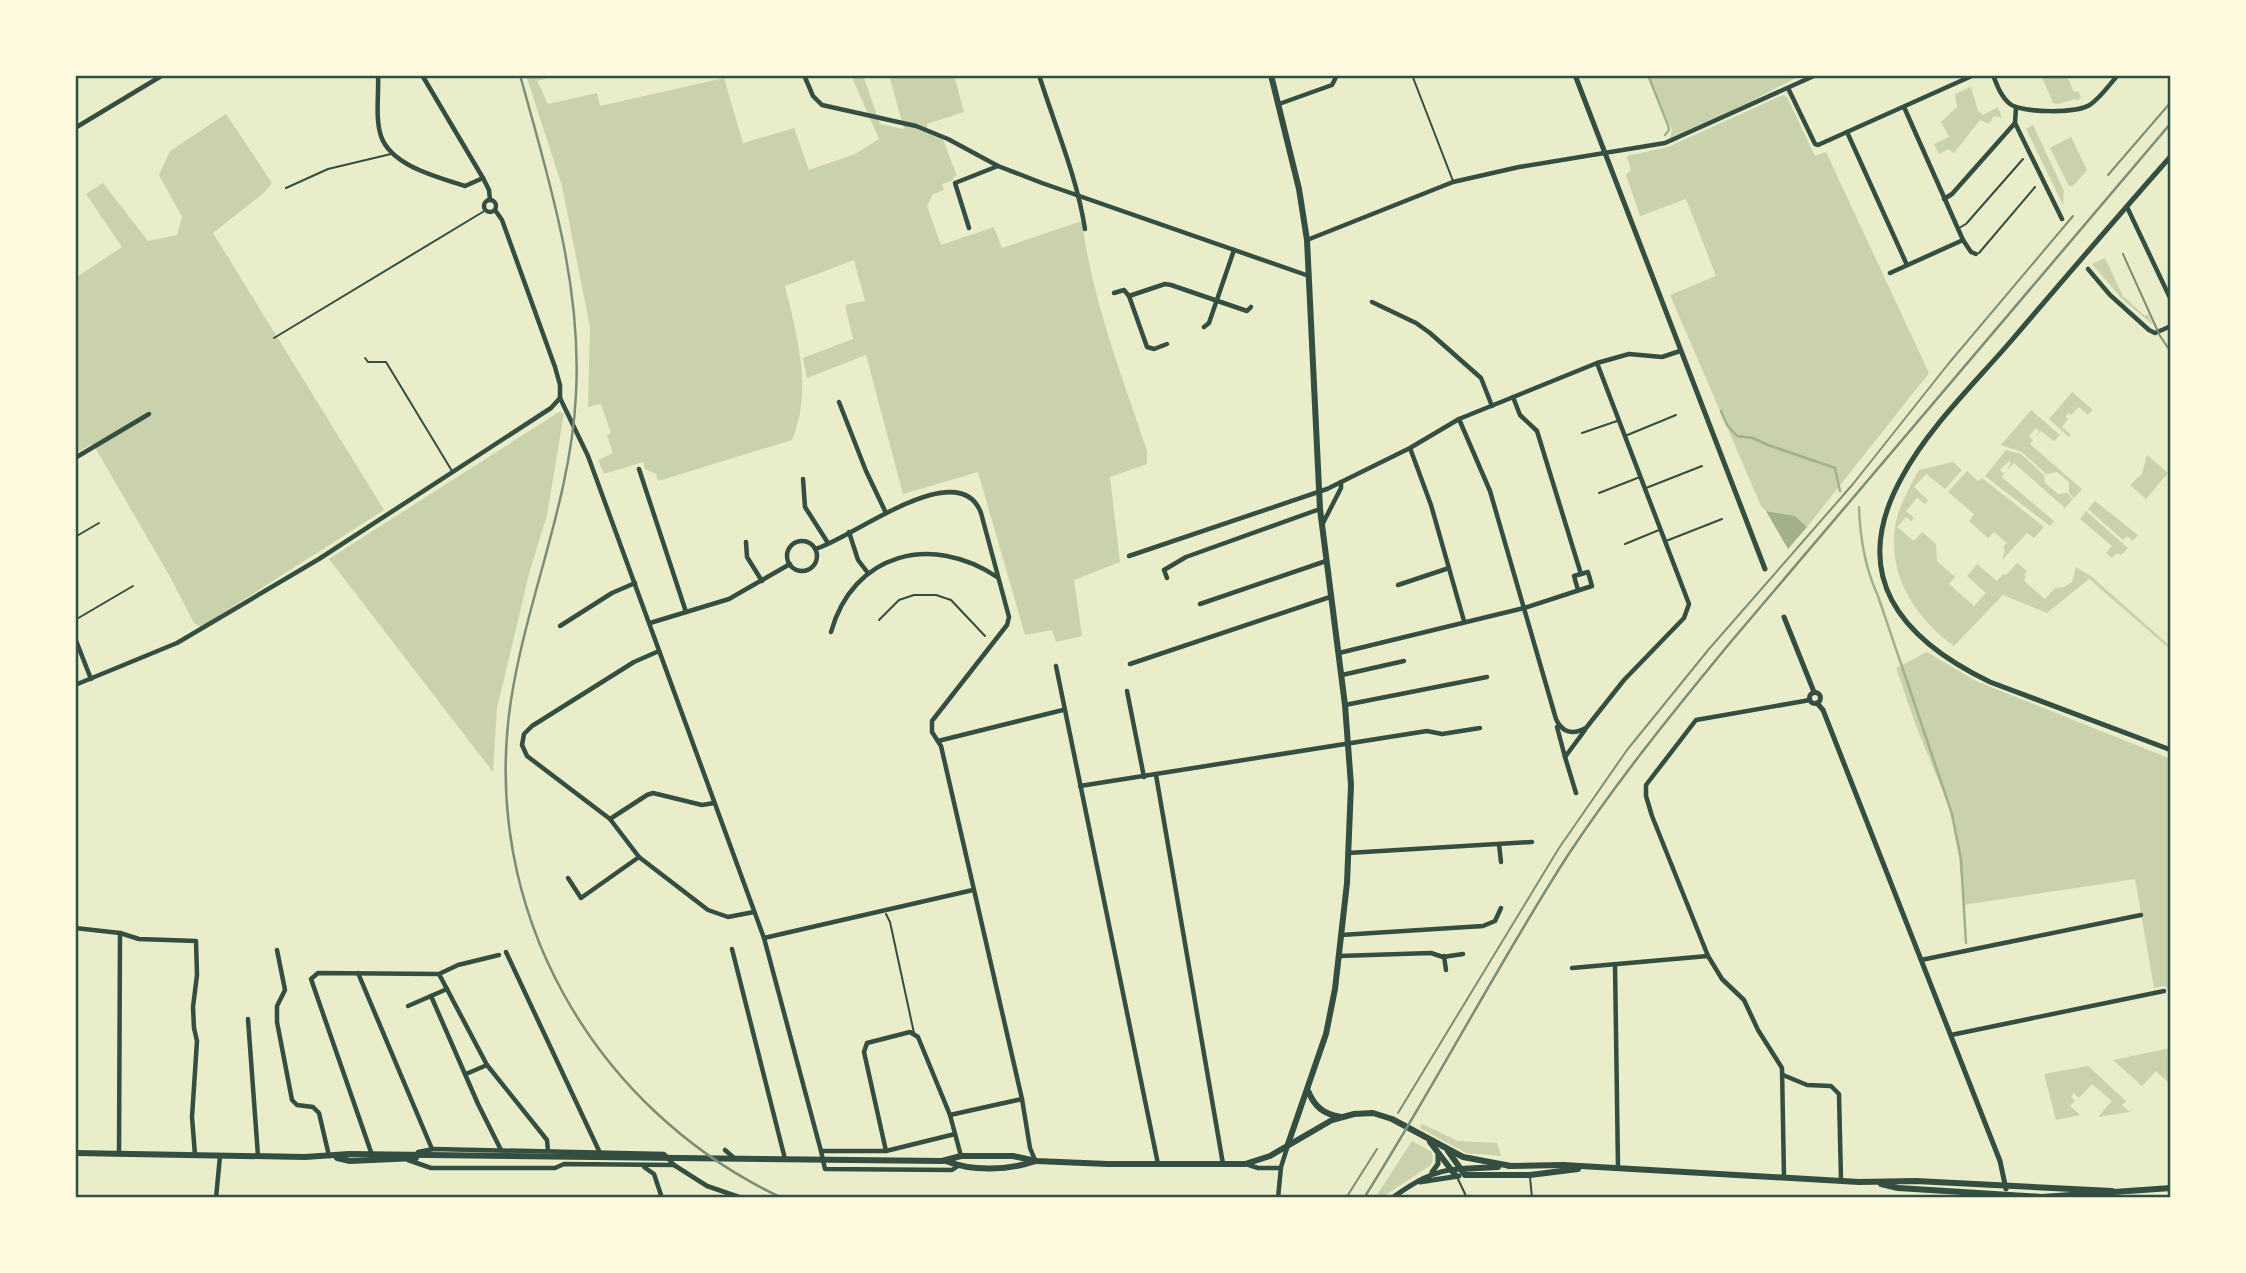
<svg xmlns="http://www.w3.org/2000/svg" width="2246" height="1273" font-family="'Work Sans',sans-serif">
<rect width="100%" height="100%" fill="#e9edc9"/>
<g fill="#cad2ad">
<path d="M526 75H559L537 81 548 104 597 93 600 106 724 78 743 143 794 128 809 170 855 154 879 139 851 75H863L880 124 904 129 889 75H954L964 112 927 124 928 133 942 137 957 176 953 177 954 180 942 184 944 190 933 194 927 206 941 245 994 227 1002 248 1082 221C1092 300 1122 376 1147 451V464L1110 477 1120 562 1074 580 1082 636 1056 642 1052 630 1025 635 978 472 903 494 866 355 807 378 803 358 853 339 845 305 865 301 854 260 785 286C797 336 813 390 792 440L658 481 656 474 645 469 643 462 604 474 598 460 613 453 607 435 611 433 601 404 588 407 590 327 562 186Z"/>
<path d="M1649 75H1801L1748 103 1670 138 1672 130Z"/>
<path d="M2041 75H2070L2067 77 2074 92 2078 91 2081 97 2078 101 2075 99 2058 104 2053 103Z"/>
<path d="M1971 87 1978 111 1983 115 1998 107 2002 118 1994 116 1989 124 1980 120 1954 153 1948 149 1939 154 1934 144 1949 137 1941 122 1957 107 1955 94Z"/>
<path d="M1783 95 1787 97 1815 156 1826 152 1929 373 1807 527 1795 516 1766 511 1761 506 1670 295 1716 276 1686 199 1640 216 1626 175 1631 170 1627 156 1668 147Z"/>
<path d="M226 114 272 183 265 192 213 233 384 510 201 627 194 623 169 575 93 444 75 453V278L122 247 86 194 103 183 148 241 177 235 182 217 159 175 170 151Z"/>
<path d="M2033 125 2064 191 2063 205 2026 129Z"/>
<path d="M2071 137 2087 170 2073 186H2069L2050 148Z"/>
<path d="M2105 258 2123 296 2145 316 2148 314 2153 325 2122 299 2092 264Z"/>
<path d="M2072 392 2093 410 2088 415 2079 407 2071 415 2069 413 2066 416 2068 419 2062 427 2071 435 2069 437 2049 419Z"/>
<path d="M2031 410 2060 435 2054 441 2041 431 2036 436 2039 431 2036 428 2029 436 2033 440 2030 444 2082 489 2074 498 2069 493V482L2057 472 2046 474 2022 452 2001 445Z"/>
<path d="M559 412 564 413 547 515 530 570 497 708 493 772 329 559Z"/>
<path d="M2006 450 2021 454 2044 475 2045 483 2058 494 2067 493 2073 499 2065 508 2014 463 2007 470 2011 463 2009 461 2000 470 2002 473 2005 472 2002 477 2054 521 2050 526 1985 476Z"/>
<path d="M2147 455 2168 473 2146 499 2130 485 2142 474Z"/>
<path d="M1953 462 1962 470 1945 489 1926 474 1914 487 1928 500 1925 504 1917 498 1906 511 1914 518 1911 521 1906 517 1897 527 1914 541 1922 532 1936 544 1937 561 1955 577 1949 584 1974 606 1986 593 1967 576 1977 564 1997 581 2003 574 2006 575 2017 563 2027 571 2024 575 2026 577 2024 581 2045 599 2055 588 2064 587 2072 582 2076 567 2091 576 2171 647V650L2089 579 2047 613 2003 595 1954 646C1912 616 1883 567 1898 514 1903 499 1911 484 1919 470Z"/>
<path d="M1967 471 1978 481 1982 478 2044 527 2034 538 2027 533 2002 560 2005 550 2003 547 2007 543 1994 532 1988 538 1969 521 1974 514 1948 492Z"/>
<path d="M2095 501 2138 535 2133 541 2127 536 2123 540 2088 509Z"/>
<path d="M2086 511 2128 548 2121 555 2117 553 2112 558 2106 553 2112 546 2080 519Z"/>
<path d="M1927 652 1976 681 2171 759V988L2166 989 2165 986 2154 988 2135 879 1963 905 1959 857 1949 806 1916 726 1896 668Z"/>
<path d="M2171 1048 2169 1083 2156 1071 2142 1086 2113 1060Z"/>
<path d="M2088 1066 2126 1101 2122 1105 2130 1112 2098 1117 2112 1101 2092 1084 2079 1098 2074 1093 2071 1097 2075 1101 2070 1106 2080 1115 2056 1120 2044 1074Z"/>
<path d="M1422 1124 1458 1141 1497 1143 1501 1156 1466 1153 1420 1128Z"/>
<path d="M1412 1141 1432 1152 1433 1159 1431 1165 1381 1198H1375Z"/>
</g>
<path fill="#a3b18a" d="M1766 511 1795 516 1807 527 1788 549Z"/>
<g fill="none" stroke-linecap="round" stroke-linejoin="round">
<g stroke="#a3b18a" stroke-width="2.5">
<path d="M1648 75 1668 125 1669 130 1665 135"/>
<path d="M1721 411 1727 425 1737 436 1753 438 1768 445 1835 468 1840 491"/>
<path d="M1859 507C1860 538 1865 568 1878 596L1952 814 1961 859 1966 943"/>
</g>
<g stroke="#344e41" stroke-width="2">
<path d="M1412 75 1453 181"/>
<path d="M286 188 328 169 391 154"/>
<path d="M1959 228 1966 224 2023 159"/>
<path d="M1979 253 2035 187"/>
<path d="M274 338 486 210"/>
<path d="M365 358 368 362H386L452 471"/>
<path d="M1582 433 1617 421"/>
<path d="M1625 436 1676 415"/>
<path d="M1646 488 1702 466"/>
<path d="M1599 493 1640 477"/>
<path d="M75 537 99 523"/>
<path d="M1666 541 1722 519"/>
<path d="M1625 544 1659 530"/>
<path d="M75 620 133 586"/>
<path d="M879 620 899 600 914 595H936L951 600 985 636"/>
<path d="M886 914 890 922 914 1033"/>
<path d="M1530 1177 1532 1198"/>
<path d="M1458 1179 1466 1196 1506 1198"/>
</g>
<g stroke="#344e41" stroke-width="4.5">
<path d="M378 75C379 94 375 118 381 136 391 166 438 177 465 186L483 178"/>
<path d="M422 75 483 178 489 190 490 200"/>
<path d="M804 75 813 96 822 105 916 126 948 139 998 166 1042 183 1309 276"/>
<path d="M1039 75C1055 126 1077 177 1085 229"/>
<path d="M1993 75C1997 85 2001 97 2010 104 2022 113 2079 114 2091 104 2101 97 2109 85 2118 75"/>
<path d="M1788 88 1815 144 1818 145 1974 75"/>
<path d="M1279 104 1332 85 1337 75"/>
<path d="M1904 107 1963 240 1971 252 1976 254"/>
<path d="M2016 107 2015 123 2062 219"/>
<path d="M75 128 163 75"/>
<path d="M1847 132 1907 265"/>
<path d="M1944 199 1952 194 2015 123"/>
<circle cx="490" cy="206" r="6"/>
<path d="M2127 207 2171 300"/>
<path d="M495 210 502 220 555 367 560 385V398L588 456 764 938 821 1151"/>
<path d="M969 228 955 183 998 166"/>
<path d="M1307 240 1453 182 1519 167 1665 143 1816 75"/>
<path d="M2088 269 2110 295 2149 330 2155 333 2171 326"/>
<path d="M1890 273 1963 240"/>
<path d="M1114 293 1124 290 1129 296 1147 347 1154 349 1167 344"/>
<path d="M1129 296 1165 284 1171 285 1247 311 1251 307"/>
<path d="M1372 302 1416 323 1430 333 1481 378 1492 406"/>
<path d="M1204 327 1209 323 1234 250"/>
<path d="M839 402 866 471 886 513"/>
<path d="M1459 419 1490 491 1556 719C1562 733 1573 735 1586 728L1624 680 1684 618 1689 604 1597 363"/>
<path d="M1410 448 1431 505 1464 621"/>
<path d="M75 458 149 414"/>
<path d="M639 469 686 612"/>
<path d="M803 479 805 507 828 543"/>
<path d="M1322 525 1341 488V482"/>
<path d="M849 532 858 560 868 573"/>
<circle cx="802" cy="556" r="15"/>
<path d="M746 542 747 557 762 581"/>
<path d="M815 549C850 540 959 453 981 513L1009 617 1007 625 932 721V732L941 746 1022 1099 1030 1148 1035 1160"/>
<path d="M1129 556 1327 489 1410 448 1459 419 1597 363 1629 354 1662 357 1680 351"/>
<path d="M1167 578 1164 570 1186 557 1320 509"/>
<path d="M1398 585 1449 568"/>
<path d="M1578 590 1574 576 1581 574"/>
<path d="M1200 604 1326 561"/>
<path d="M650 623 729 599 790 564"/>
<path d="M560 626 612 593 635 583"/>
<path d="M831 632C853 553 932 533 997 577"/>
<path d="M75 638 91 679"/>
<path d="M659 651 634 662 532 726 524 734 522 745 527 756 610 819 639 857 708 910 728 917 754 912"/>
<path d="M1339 653 1524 608 1592 586 1588 572 1581 574 1537 431 1520 415 1513 397"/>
<path d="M1130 664 1330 597"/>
<path d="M1056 666 1158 1164"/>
<path d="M1342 675 1404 661"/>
<path d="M75 685 177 643 319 559 551 408 560 398"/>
<path d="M1127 691 1144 777"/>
<path d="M1345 705 1487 677"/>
<path d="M1557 727 1565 757 1585 730"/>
<path d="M938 741 1063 710"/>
<path d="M1565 757 1576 793"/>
<path d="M1156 775 1223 1164"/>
<path d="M1080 786 1427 731 1442 734 1480 728"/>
<path d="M610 819 647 795 653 793 702 805 714 803"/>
<path d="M1499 844 1501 862"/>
<path d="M1348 853 1532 842"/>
<path d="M568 878 581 898 639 857"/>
<path d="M75 928 120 933 139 939 196 941 197 975 193 1007 194 1028 197 1041 192 1117 195 1155"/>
<path d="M1341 935 1483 926 1495 921 1501 908"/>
<path d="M764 938 973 890"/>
<path d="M732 949 785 1159"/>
<path d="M277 950 285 990 277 1006V1022L292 1100 297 1105 313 1107 319 1113 329 1156"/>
<path d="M506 952 600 1153"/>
<path d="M499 955 458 965 439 974 487 1065 547 1140 548 1151"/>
<path d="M1339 956 1431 953 1443 957 1463 954"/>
<path d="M1444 956 1446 970"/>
<path d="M1921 960 2141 915"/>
<path d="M1615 964 1618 1168"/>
<path d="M1572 968 1708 956"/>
<path d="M358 973 432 1149"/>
<path d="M431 996 478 1104 501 1150"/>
<path d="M408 1006 447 989"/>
<path d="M248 1019 258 1156"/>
<path d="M1951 1035 2164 991"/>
<path d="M466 1074 487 1065"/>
<path d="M1783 1075 1807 1085 1831 1086 1839 1094 1841 1180"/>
<path d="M950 1115 1022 1099"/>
<path d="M955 1134 886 1151H821L825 1169 952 1170 958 1166"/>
<path d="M725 1150 734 1158"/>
<path d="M886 1151 864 1052 867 1043 910 1032 918 1037 950 1115 961 1156"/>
<path d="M119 1153 120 933"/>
<path d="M372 1155 311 979 318 973 439 974"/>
<path d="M408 1160 431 1168H555L564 1164 674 1165 664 1154 434 1149 418 1152"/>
<path d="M1246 1164 1258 1168H1281"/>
<path d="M674 1165 707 1186 742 1198"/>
<path d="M644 1167 654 1174 662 1198"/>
<path d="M1784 1177 1782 1068 1758 1030 1744 1000 1722 979 1708 956 1652 816 1646 796V785L1696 720 1810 700"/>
<path d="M216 1198 220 1156"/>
<path d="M1278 1198 1281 1167 1288 1145"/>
</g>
<g stroke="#344e41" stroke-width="5">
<path d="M1575 75 1765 569"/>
<path d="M2171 156C2117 217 2064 279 2011 341 1974 384 1929 427 1902 477 1847 576 1901 639 1990 682L2171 750"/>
<path d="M1784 617 1814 692"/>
<circle cx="1815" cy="698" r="5.5"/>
<path d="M1817 703 1823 710 2000 1161 2006 1189"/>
<path d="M1432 1172 1438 1164V1153"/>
<path d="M1420 1182 1459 1176"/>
<path d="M1392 1198C1413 1183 1433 1170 1460 1169"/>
</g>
<g stroke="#344e41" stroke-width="6">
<path d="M1271 75 1299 189 1307 240 1320 509 1345 705 1351 785 1347 883 1335 989 1326 1034 1288 1144"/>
<path d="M1308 1091C1315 1107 1323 1114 1341 1117"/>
</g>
<g stroke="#344e41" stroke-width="6">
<path d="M1430 1142 1456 1176"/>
<path d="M1448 1151 1465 1175H1530L1578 1169"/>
<path d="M75 1153 305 1157 349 1154 942 1161 961 1156H1013L1036 1161 1108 1164H1245L1270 1156 1332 1120 1354 1114 1373 1113 1392 1119 1463 1157 1511 1166"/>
<path d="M337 1158 350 1161 416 1158"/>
<path d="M946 1161C973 1172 1009 1170 1036 1161"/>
<path d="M1509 1166 1563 1165 1859 1182 1916 1181 2112 1191"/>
<path d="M1460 1169 1498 1167"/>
<path d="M1881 1184 1898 1188 2042 1197 2171 1188"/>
</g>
<g stroke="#7c8e77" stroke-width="2">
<path d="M2108 175 2171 102"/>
<path d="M2123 254 2160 336 2171 352"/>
<path d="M1398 1113 1559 848 1627 750 1709 649 1853 484 1949 363 2073 216"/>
<path d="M1346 1198 1377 1149"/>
</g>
<g stroke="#7c8e77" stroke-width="2.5">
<path d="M520 75C549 180 582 284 576 394 571 500 527 597 511 700 479 909 593 1109 782 1198"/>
<path d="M1364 1198C1435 1086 1496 967 1568 855 1617 781 1673 712 1729 644L2171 123"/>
</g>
</g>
<rect width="2246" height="1273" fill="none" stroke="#fefae0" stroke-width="154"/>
<rect x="77" y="77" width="2092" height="1119" fill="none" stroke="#344e41" stroke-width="2.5"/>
</svg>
